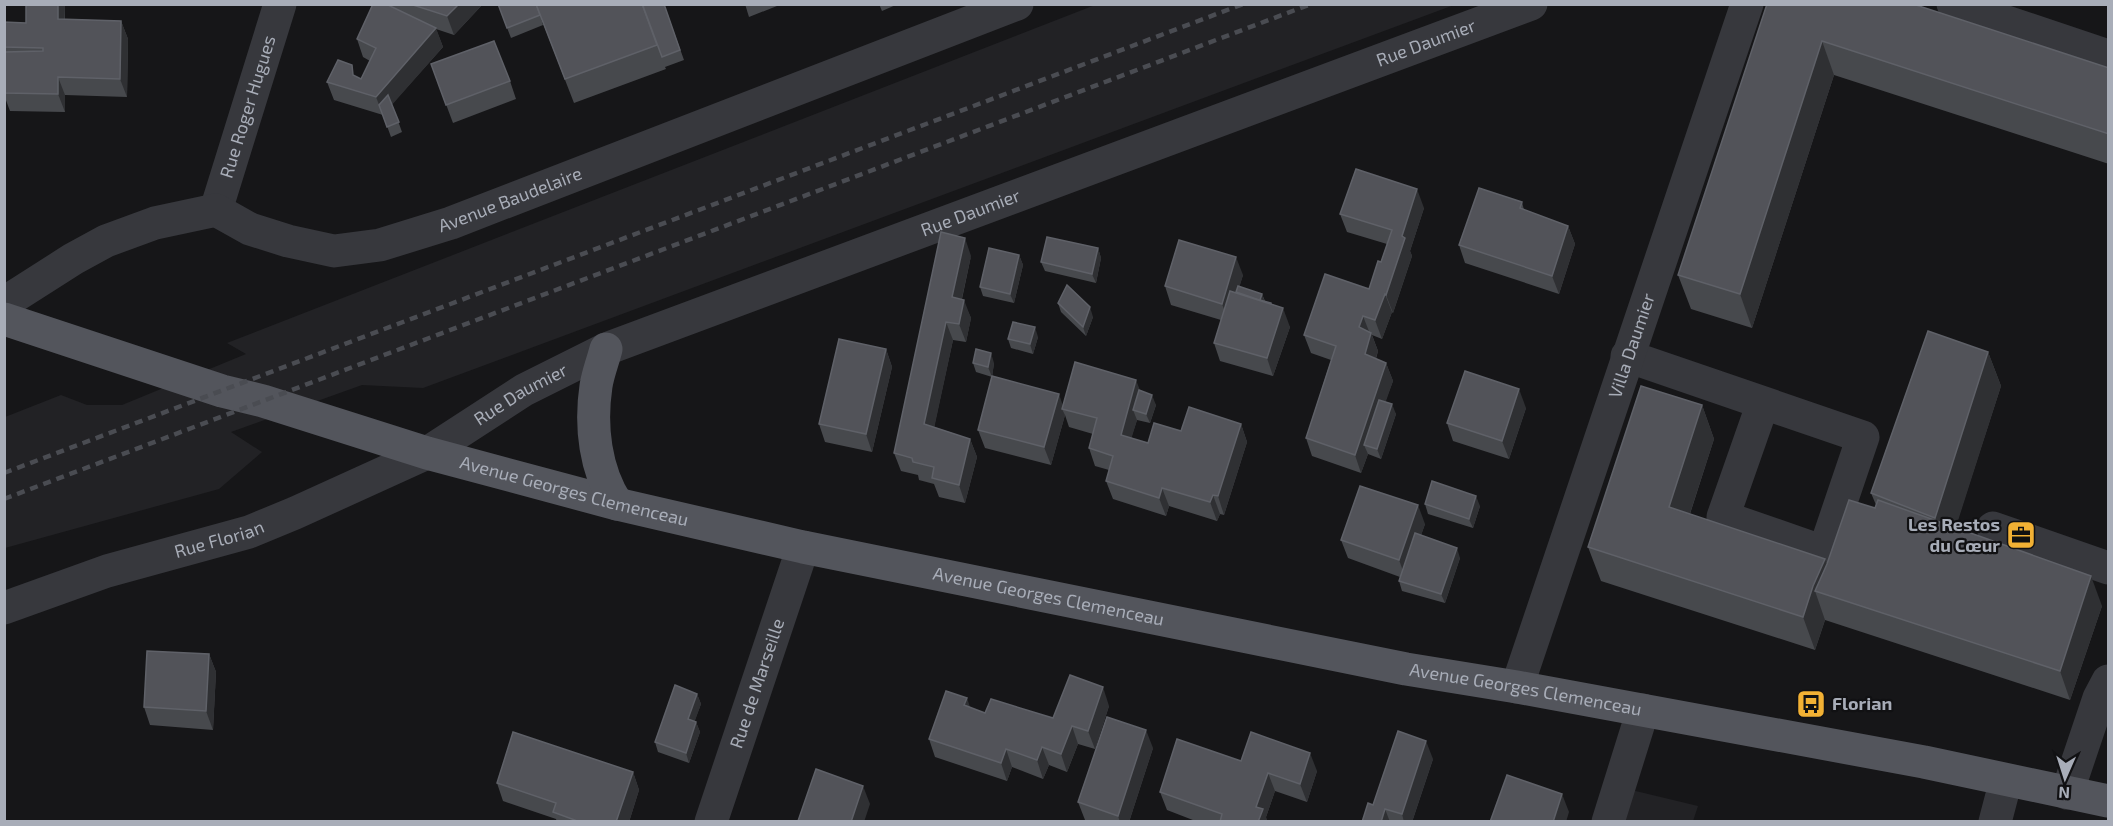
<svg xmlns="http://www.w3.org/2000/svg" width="2113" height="826" font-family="'Exo 2',sans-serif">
<rect width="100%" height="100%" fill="#161618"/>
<g fill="#222225">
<path d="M1095 5H1454L423 388 362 385 231 432 262 452 219 489 5 548V417L61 395 87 405H122L246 354 227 343Z"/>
<path d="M1619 787 1698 806 1693 821 1594 822Z"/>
</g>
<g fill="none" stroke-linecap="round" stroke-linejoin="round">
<g stroke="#37383d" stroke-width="33">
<path d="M1953 4 2108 56"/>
<path id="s1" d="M216 210 280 4"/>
<path id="s2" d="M4 303 73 259 106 241 155 223 216 210 250 229 288 241 334 251 380 245 451 223 1017 4"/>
<path d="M1627 356 1863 437 1824 552 1723 517 1763 403"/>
<path d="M1993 528 2108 568"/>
<path id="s3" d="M4 608 107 571 249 532 295 513 427 453 524 390 606 349 1531 4"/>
<path id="s4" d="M1517 687 1747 4"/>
<path d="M2067 793 2099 698 2108 681"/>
<path id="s5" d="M711 822 803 547"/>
<path d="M1608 822 1643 710"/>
<path d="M1995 822 2006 780"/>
</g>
<g stroke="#53555c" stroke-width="33">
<path id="s6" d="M4 319 222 391 263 401 427 453 617 504 803 547 1406 669 1517 687 1924 762 2108 801"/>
<path d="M606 349C603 361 598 373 596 386 590 426 595 470 617 504"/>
</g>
<g stroke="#4a4c52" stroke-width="4.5" stroke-dasharray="8 6" stroke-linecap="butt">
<path d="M4 473 1243 4"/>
<path d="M4 499 1311 4"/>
</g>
</g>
<g fill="#47494d">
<path d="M26 4H65V19L121 21 128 39 127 97 65 95V112L10 111 4 95V22L26 23Z"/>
<path d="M391 4H483L454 35 436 29 443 47 392 104 402 132 391 137 383 115 334 100 327 82 356 77 361 79 370 61 363 57 357 39 392 7Z"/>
<path d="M498 4 650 25 664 4 684 60 665 67 666 69 574 103 541 18 543 25 511 38Z"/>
<path d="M745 4H782L749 17Z"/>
<path d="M879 4H898L882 11Z"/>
<path d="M1767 4 2109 68V164L1834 75 1752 328 1691 309 1678 275Z"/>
<path d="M431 64 510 81 516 99 453 123Z"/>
<path d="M1522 202 1524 210 1568 226 1575 244 1559 294 1465 263 1459 245Z"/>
<path d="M1424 208 1410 251 1412 256 1393 313 1392 312 1382 339 1372 335 1378 351 1376 359 1386 363 1393 381 1385 402 1396 414 1381 459 1368 454 1361 473 1312 456 1306 438 1331 360 1311 353 1304 335 1369 289 1381 262 1387 244 1347 232 1340 214Z"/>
<path d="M1098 248 1101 258 1096 283 1045 271 1041 262Z"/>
<path d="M1019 255 1023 265 1014 303 983 296 980 287Z"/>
<path d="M971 256 962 299 971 318 966 342 953 340 934 427 970 439 977 457 965 503 939 497 934 484 919 480 918 475 901 471 894 453Z"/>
<path d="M1243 275 1239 287 1262 294 1265 301 1272 305 1290 327 1273 376 1220 361 1214 343 1221 320 1171 305 1165 286Z"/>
<path d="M1058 303 1093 317 1086 336 1061 312Z"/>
<path d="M1038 337 1033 354 1011 348 1008 339Z"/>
<path d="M886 349 892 367 872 452 825 442 819 424Z"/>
<path d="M1988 352 2001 386 1955 528 2102 606 2070 700 1825 620 1815 650 1601 581 1588 547 1702 405 1714 439 1690 514 1825 559 1827 564 1875 508 1876 505 1871 493Z"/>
<path d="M973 363H994L992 377 976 372Z"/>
<path d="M1141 391 1156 405 1150 423 1137 420 1131 438 1148 443 1181 431 1241 424 1247 442 1224 515 1220 514 1217 521 1169 506 1166 516 1113 499 1106 481 1109 470 1095 466 1089 448 1093 434 1069 427 1065 415 1051 465 985 448 978 430 1063 406Z"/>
<path d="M1526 408 1509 459 1453 441 1447 423Z"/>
<path d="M1425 504 1480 506 1473 528 1428 514Z"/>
<path d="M1425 524 1421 535 1460 558 1445 603 1402 591 1399 581 1400 577 1348 558 1341 540Z"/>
<path d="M209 654 216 672 213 730 150 725 144 707Z"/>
<path d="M697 694 701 704 694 722H696L700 732 689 763 658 752 655 742Z"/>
<path d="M1109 706 1095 749 1078 744 1067 772 1049 765 1043 779 1012 767 1007 781 935 757 929 739 970 708 985 713 1053 718Z"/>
<path d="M1153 748 1129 822H1089L1085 820 1078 802Z"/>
<path d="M1433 759 1412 822H1362L1373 805Z"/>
<path d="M1241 761 1317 771 1307 802 1275 791 1266 817 1267 822H1198L1167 810 1160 792Z"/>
<path d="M633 772 639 790 629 822H557L556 819 503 801 497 783Z"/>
</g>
<g fill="#2f3033">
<path d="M58 4H65L64 37 58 19Z"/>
<path d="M459 4H483L454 35 447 16Z"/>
<path d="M121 21 128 39 127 97 120 79Z"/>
<path d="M436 28 443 47 383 115 376 97Z"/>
<path d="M1822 41 1834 75 1752 328 1740 294Z"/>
<path d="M58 77 65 95V112L58 94Z"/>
<path d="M1417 189 1424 208 1410 251 1412 256 1393 313 1386 295 1402 236Z"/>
<path d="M1568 226 1575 244 1559 294 1552 276Z"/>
<path d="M965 238 971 256 958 316 952 297Z"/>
<path d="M1098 248 1101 258 1096 283 1092 274Z"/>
<path d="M1019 255 1023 265 1014 303 1010 294Z"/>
<path d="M1236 257 1243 275 1229 322 1222 304Z"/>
<path d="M1262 294 1265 303 1260 300Z"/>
<path d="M1385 294 1392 312 1382 339 1375 320Z"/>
<path d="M964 300 971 318 966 342 959 324Z"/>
<path d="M1090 307 1093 317 1086 336 1083 327Z"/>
<path d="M1283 308 1290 327 1273 376 1267 358Z"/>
<path d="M1363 316 1370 334 1359 327Z"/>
<path d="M946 322 953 340 931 443 924 424Z"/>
<path d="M1035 327 1038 337 1033 354 1030 344Z"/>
<path d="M1371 333 1378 351 1371 373 1365 354Z"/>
<path d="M886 349 892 367 872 452 866 434Z"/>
<path d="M1988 352 2001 386 1948 552 1935 518Z"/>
<path d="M991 353 994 363 992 377 988 367Z"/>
<path d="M1386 363 1393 381 1370 447 1364 445 1368 454 1361 473 1355 455Z"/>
<path d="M1136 380 1143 398 1133 410 1137 420 1127 453 1121 435Z"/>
<path d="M1519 389 1526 408 1509 459 1502 441Z"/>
<path d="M1059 394 1064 409H1062L1065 415 1051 465 1044 447Z"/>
<path d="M1152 395 1156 405 1150 423 1146 414Z"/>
<path d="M1392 404 1396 414 1381 459 1377 449Z"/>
<path d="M1702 405 1714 439 1681 541 1669 507Z"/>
<path d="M1241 424 1247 442 1224 515 1218 496Z"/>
<path d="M970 439 977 457 965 503 959 485Z"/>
<path d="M1162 488 1169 506 1166 516 1159 498Z"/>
<path d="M1213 495 1220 514 1217 521 1210 502Z"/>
<path d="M1476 496 1480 506 1473 528 1469 519Z"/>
<path d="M1418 505 1425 524 1406 579 1399 560Z"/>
<path d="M1457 548 1460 558 1445 603 1441 594Z"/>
<path d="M1825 559 1838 593 1815 591 1825 620 1815 650 1803 617 1813 586Z"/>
<path d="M2091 576 2102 606 2070 700 2060 671Z"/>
<path d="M209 654 216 672 213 730 206 711Z"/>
<path d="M1103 687 1109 706 1095 749 1088 731Z"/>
<path d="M697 694 701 704 692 729 688 719Z"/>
<path d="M967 698 973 716 964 705Z"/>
<path d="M696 722 700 732 689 763 686 753Z"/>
<path d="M1072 726 1078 744 1067 772 1061 754Z"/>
<path d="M1146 730 1153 748 1129 822H1120L1118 816Z"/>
<path d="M1426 741 1433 759 1412 822H1404L1402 814Z"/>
<path d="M1042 747 1049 765 1043 779 1037 760Z"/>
<path d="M1006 749 1012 767 1007 781 1001 763Z"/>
<path d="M1310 753 1317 771 1307 802 1300 784Z"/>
<path d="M633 772 639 790 629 822H616Z"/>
<path d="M1268 773 1275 791 1266 817 1267 822H1258L1256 807Z"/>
<path d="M863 786 870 804 864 822H851Z"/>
<path d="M1562 794 1569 812 1566 822H1553Z"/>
<path d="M1385 809 1390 822H1381Z"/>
</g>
<g fill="#525359" stroke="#5f6168" stroke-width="1.5">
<path d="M26 4H58V19L121 21 120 79 58 77V94L4 93 5 52 43 51V48L4 47V22L26 23Z"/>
<path d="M373 4H386L436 28 376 97 327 82 338 60 352 65 353 75 361 79 376 48 357 39Z"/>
<path d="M410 4H459L447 16Z"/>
<path d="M498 4H536L540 15 507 28Z"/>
<path d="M536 4H642L657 45 565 79Z"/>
<path d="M647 4H664L680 50 662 57 643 6Z"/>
<path d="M1767 4H1913L2109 68V134L1822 41 1740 294 1678 275Z"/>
<path d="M494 41 510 81 446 105 431 64Z"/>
<path d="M388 95 399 122 387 127 379 105Z"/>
<path d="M1356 169 1417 189 1402 236 1405 238 1386 295 1385 294 1375 320 1363 316 1359 327 1371 333 1365 354 1386 363 1355 455 1306 438 1336 346 1304 335 1325 274 1369 289 1378 261 1381 262 1392 230 1340 214Z"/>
<path d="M1479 188 1522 202 1520 208 1568 226 1552 276 1459 245Z"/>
<path d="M941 232 965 238 952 297 964 300 959 324 946 322 924 424 970 439 959 485 932 478 934 467 913 462 912 458 894 453Z"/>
<path d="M1047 237 1098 248 1092 274 1041 262Z"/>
<path d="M1179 240 1236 257 1222 304 1165 286Z"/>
<path d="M989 248 1019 255 1010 294 980 287Z"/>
<path d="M1067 285 1090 307 1083 327 1058 303Z"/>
<path d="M1238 286 1262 294 1260 300 1271 303V304L1236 292Z"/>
<path d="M1230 291 1283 308 1267 358 1214 343Z"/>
<path d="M1013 322 1035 327 1030 344 1008 339Z"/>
<path d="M1928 331 1988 352 1935 518 1871 493Z"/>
<path d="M839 339 886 349 866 434 819 424Z"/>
<path d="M976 349 991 353 988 367 973 363Z"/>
<path d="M1075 362 1136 380 1121 435 1148 443 1154 423 1181 431 1189 407 1241 424 1218 496 1213 495 1210 502 1162 488 1159 498 1106 481 1113 456 1089 448 1097 418 1062 409Z"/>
<path d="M1465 371 1519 389 1502 441 1447 423Z"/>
<path d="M992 376 1059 394 1044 447 978 430Z"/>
<path d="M1641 386 1702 405 1669 507 1825 559 1813 586 1803 617 1588 547Z"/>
<path d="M1139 390 1152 395 1146 414 1133 410Z"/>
<path d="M1379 400 1392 404 1377 449 1364 445Z"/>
<path d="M1432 481 1476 496 1469 519 1425 504Z"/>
<path d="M1360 486 1418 505 1399 560 1341 540Z"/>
<path d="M1849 500 1875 508 1878 500 2091 576 2060 671 1815 591 1827 564Z"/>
<path d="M1415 533 1457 548 1441 594 1399 581Z"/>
<path d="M147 651 209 654 206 711 144 707Z"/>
<path d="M1070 675 1103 687 1088 731 1072 726 1061 754 1042 747 1037 760 1006 749 1001 763 929 739 946 691 967 698 964 705 985 713 991 699 1053 718Z"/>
<path d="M675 685 697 694 688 719 696 722 686 753 655 742Z"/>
<path d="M1107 717 1146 730 1118 816 1078 802Z"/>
<path d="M1398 731 1426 741 1402 814 1385 809 1381 822H1362L1368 803 1373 805Z"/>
<path d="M513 732 633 772 616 822H580L553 812 556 803 497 783Z"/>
<path d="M1251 732 1310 753 1300 784 1268 773 1256 807 1263 809 1258 822H1220L1222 814 1160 792 1177 739 1241 761Z"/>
<path d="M816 769 863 786 851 822 798 821Z"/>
<path d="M1507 775 1562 794 1553 822H1490Z"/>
</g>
<defs>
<g id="office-square" transform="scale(1.5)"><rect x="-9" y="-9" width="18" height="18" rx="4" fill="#f2b134" stroke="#111113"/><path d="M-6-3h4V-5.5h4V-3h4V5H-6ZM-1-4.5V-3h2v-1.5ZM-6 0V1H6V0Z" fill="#111"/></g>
<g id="bus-square" transform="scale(1.5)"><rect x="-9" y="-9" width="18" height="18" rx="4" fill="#f2b134" stroke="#111113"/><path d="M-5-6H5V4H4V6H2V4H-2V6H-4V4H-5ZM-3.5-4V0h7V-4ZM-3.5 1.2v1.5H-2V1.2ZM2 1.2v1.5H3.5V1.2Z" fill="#111"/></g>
</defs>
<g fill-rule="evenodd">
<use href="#office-square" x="2021" y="535"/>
<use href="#bus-square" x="1811" y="704"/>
</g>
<g text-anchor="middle" stroke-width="4.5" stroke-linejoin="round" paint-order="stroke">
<g font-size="18" fill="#a8adb8" stroke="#111113">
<text dy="6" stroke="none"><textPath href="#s3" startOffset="1534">Rue Daumier</textPath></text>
<text dy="6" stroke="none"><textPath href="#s1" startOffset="108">Rue Roger Hugues</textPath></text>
<text dy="6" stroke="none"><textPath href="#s2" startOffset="544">Avenue Baudelaire</textPath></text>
<text dy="6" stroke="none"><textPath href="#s3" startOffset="1048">Rue Daumier</textPath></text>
<text dy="6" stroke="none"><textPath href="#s4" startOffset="360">Villa Daumier</textPath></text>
<text dy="6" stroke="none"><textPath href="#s3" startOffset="562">Rue Daumier</textPath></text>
<text dy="6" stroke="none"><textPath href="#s6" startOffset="596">Avenue Georges Clemenceau</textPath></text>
<text dy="6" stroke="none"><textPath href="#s3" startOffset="226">Rue Florian</textPath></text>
<text dy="6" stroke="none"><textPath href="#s6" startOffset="1082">Avenue Georges Clemenceau</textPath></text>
<text dy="6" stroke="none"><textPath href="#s5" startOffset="146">Rue de Marseille</textPath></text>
<text dy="6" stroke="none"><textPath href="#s6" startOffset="1568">Avenue Georges Clemenceau</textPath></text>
</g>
<g font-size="18" font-weight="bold" fill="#a8adb8" stroke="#111113" text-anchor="end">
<text x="2000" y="531">Les Restos<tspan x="2000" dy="21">du Cœur</tspan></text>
<text x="1832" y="710" text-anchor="start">Florian</text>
</g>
</g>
<rect width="2113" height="826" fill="none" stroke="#a8adb8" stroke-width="12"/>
<g transform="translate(2065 778) rotate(183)" stroke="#111113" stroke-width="4.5" paint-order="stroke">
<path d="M0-4.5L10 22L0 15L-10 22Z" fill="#a8adb8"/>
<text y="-9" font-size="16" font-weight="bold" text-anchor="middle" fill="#a8adb8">N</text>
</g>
</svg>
